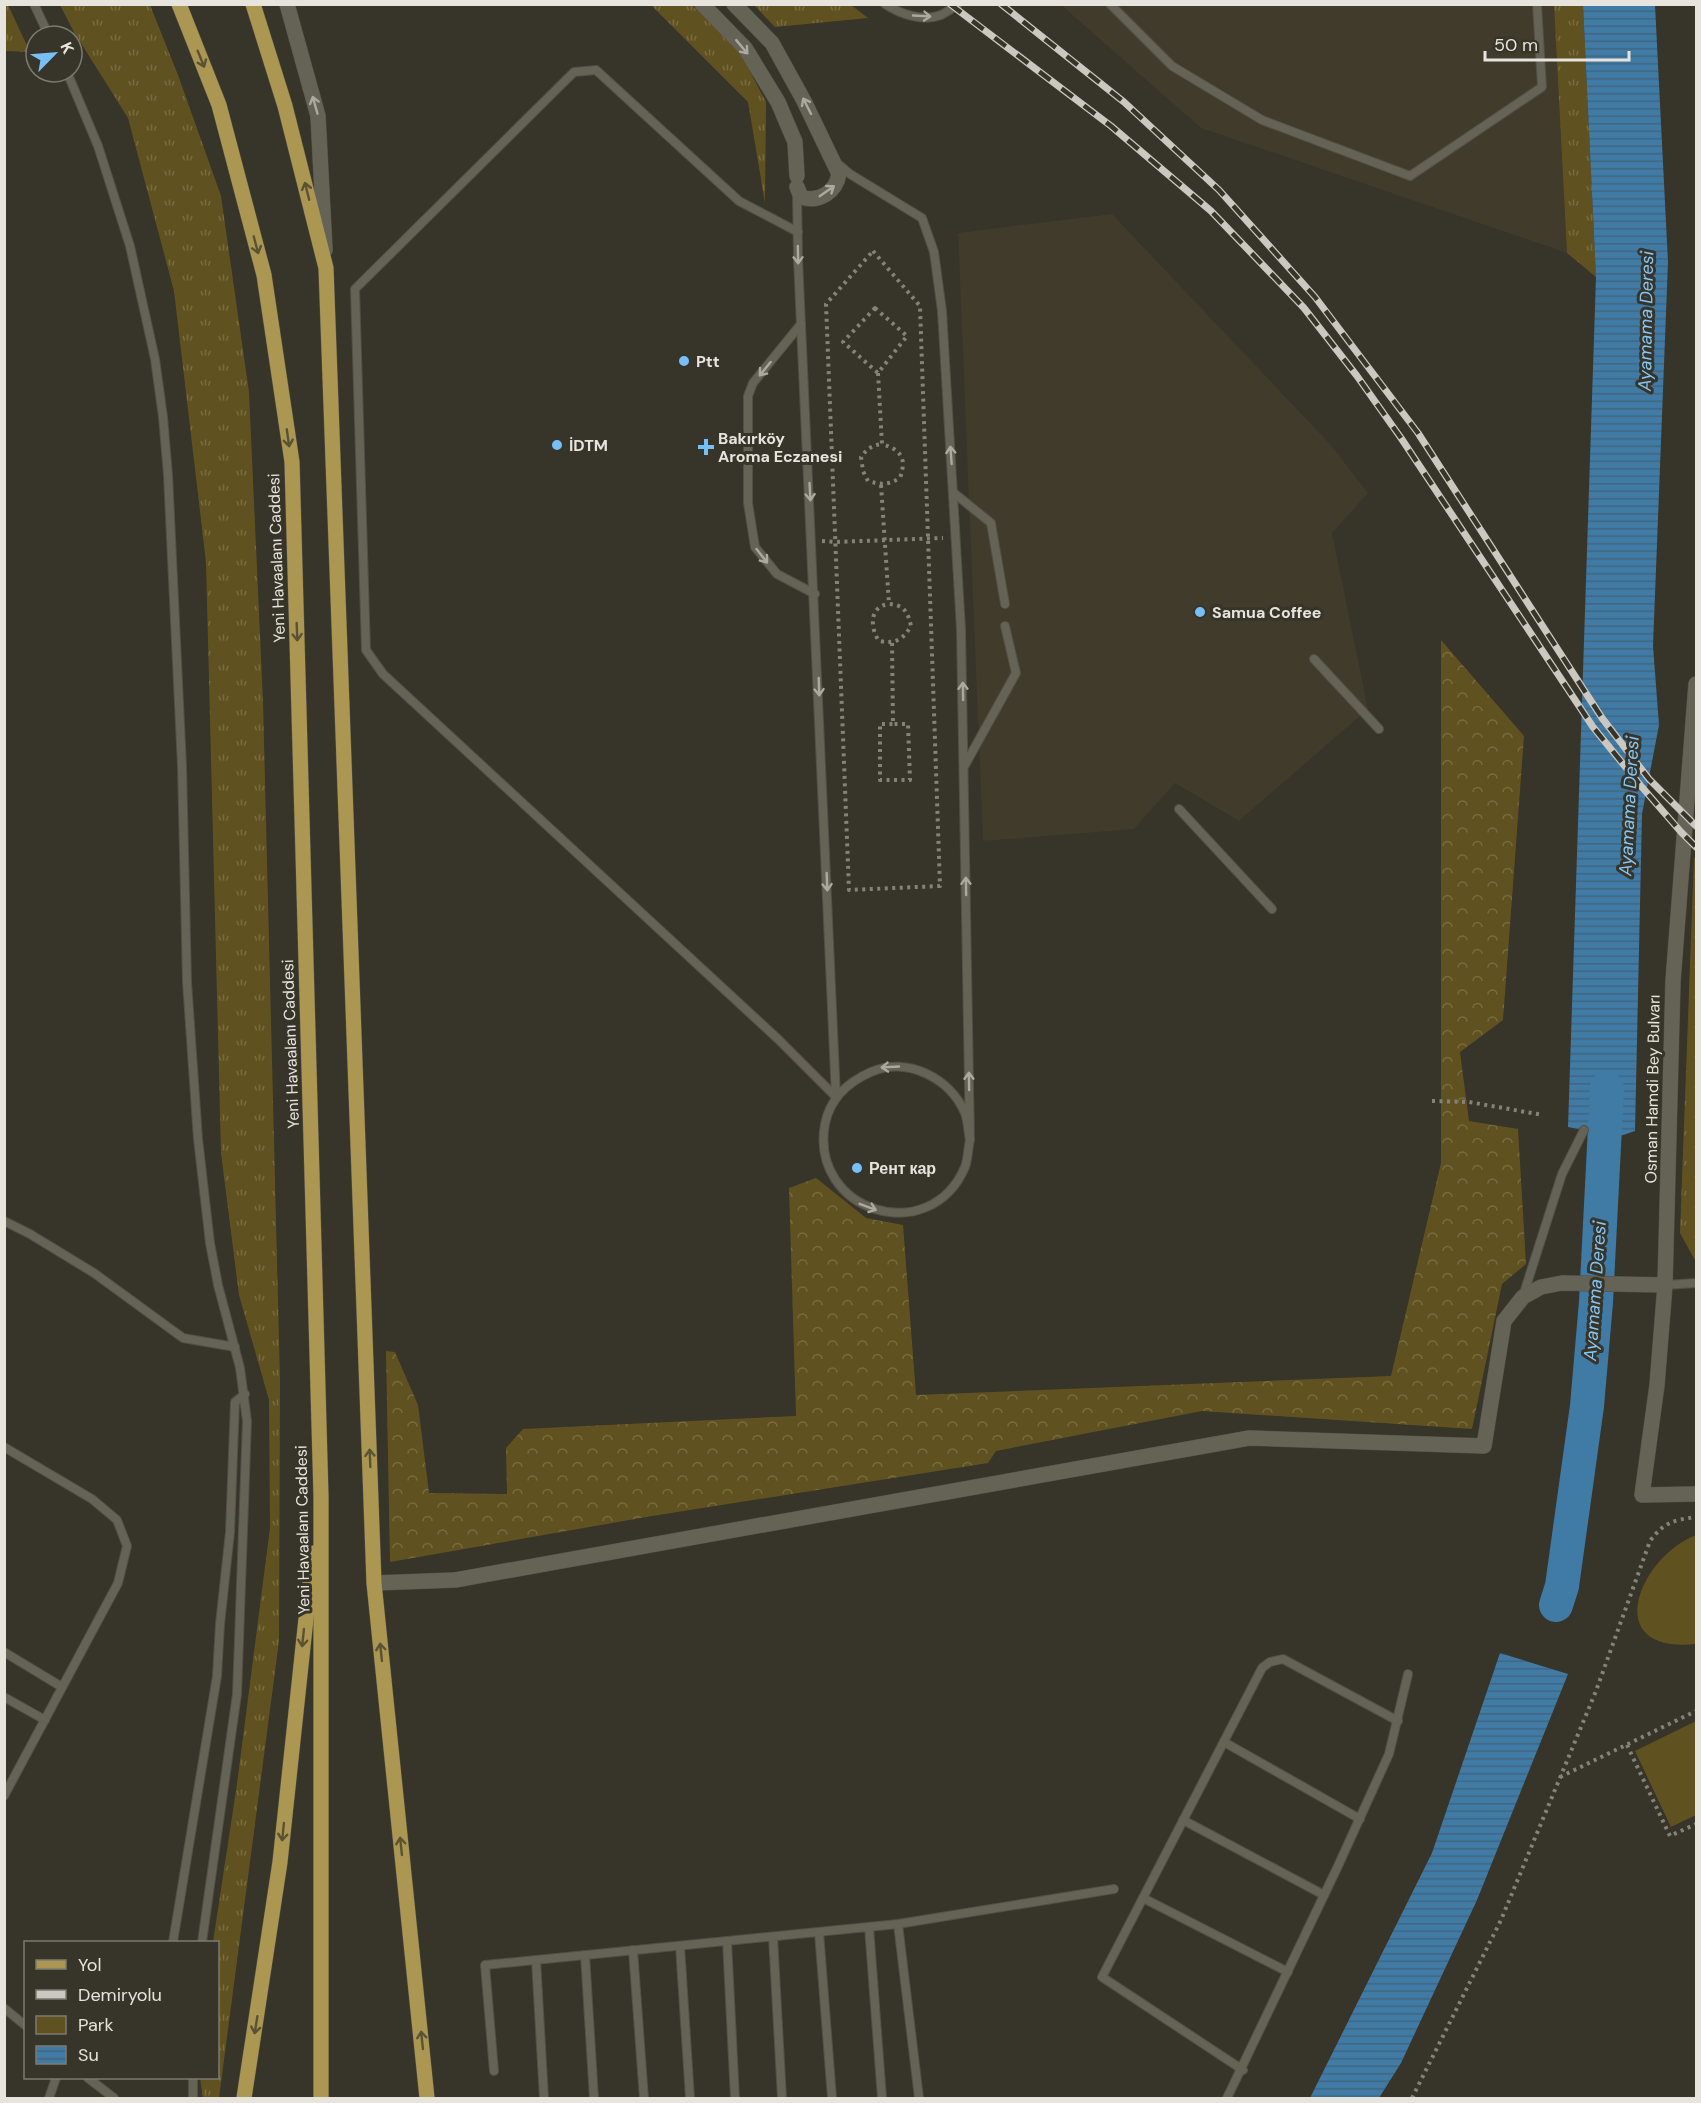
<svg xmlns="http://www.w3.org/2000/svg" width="1701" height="2103" font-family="'DM Sans',sans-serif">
<defs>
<pattern id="grass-tufts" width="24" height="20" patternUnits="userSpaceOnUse" patternTransform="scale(1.5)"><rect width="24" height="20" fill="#605220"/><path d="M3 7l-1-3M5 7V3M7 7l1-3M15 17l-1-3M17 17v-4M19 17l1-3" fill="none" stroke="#776b40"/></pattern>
<pattern id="forest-crowns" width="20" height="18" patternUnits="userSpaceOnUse" patternTransform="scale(1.5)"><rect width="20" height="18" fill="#605220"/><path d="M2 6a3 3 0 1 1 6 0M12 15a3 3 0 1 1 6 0" fill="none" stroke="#776b40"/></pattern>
<pattern id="water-rules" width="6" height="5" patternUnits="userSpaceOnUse" patternTransform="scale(1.5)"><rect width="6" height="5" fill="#407ba6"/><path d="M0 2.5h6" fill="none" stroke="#42657e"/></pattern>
</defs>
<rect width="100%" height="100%" fill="#373429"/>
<g fill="#403b2a">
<path d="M1061 5H1554L1567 253 1201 128Z"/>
<path d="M1112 214 1330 444 1368 493 1332 533 1368 709 1239 821 1175 783 1134 829 983 841 958 233Z"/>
</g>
<g fill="url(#grass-tufts)">
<path d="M5 4 8 5 30 52 5 51Z"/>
<path d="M60 5H150L178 75 221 196 249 392 263 702 280 1381 279 1641 219 2098H203L200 2078H218V1942H213L237 1784 270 1528 269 1400 239 1295 221 1153 206 562 174 291 128 118 74 32Z"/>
<path d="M651 5H692L741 54 766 102 765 203 748 102Z"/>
<path d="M754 5H851L868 18 775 27Z"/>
<path d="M1554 5H1583L1596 277 1567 253Z"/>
<path d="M1694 857 1696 860V1262L1680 1233Z"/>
</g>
<path fill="url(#forest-crowns)" d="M1441 640 1524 736 1503 1020 1460 1052 1469 1121 1518 1129 1526 1264 1502 1284 1472 1429 1202 1411 996 1451 988 1463 652 1516 390 1562 386 1351 395 1352 418 1405 429 1493 507 1494 506 1448 523 1429 796 1416 789 1188 816 1178 866 1218 903 1225 916 1395 1391 1376 1441 1163Z"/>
<g fill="#605220">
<path d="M1696 1535V1644C1599 1654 1639 1557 1696 1535Z"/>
<path d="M1696 1721V1815L1671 1827 1635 1751Z"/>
</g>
<g fill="url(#water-rules)">
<path d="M1583 5H1655L1668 262 1653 646 1659 725 1642 814 1635 1131 1617 1137 1568 1127 1596 277Z"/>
<path d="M1500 1653 1568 1674 1477 1900 1401 2063 1379 2098H1310L1432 1853Z"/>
</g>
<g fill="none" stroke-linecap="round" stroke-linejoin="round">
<path stroke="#407ba6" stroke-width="34" d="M1556 1605 1562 1586 1587 1406 1596 1302 1607 1088"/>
<g stroke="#524f46" stroke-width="10">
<g id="service">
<path d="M34 4 49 36"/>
<path d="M885 4C900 14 923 22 941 15 947 12 953 8 958 4"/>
<path d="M1110 4 1172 66 1262 120 1410 176 1542 87 1537 4"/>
<path d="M67 72 98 146 130 246 155 359 163 417 168 475 182 766 187 982 198 1139 210 1243 218 1285 240 1368 247 1421 237 1694 202 1942"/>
<path d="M837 163 850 174 922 218 934 252 942 311 961 629 970 1140C968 1148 968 1159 965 1167 930 1249 809 1212 825 1124 830 1099 848 1082 871 1072 907 1056 950 1078 965 1113 968 1121 968 1131 970 1140"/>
<path d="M797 194 798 259 836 1097"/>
<path d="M798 232 739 201 596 70 574 72 355 289 366 650 383 674 779 1040 836 1097"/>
<path d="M801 324 753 383 748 396V503L755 547 777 574 815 594"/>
<path d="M954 493 991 523 1005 604"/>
<path d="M1314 659 1379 729"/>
<path d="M965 765 1016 673 1005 626"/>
<path d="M1179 809 1272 909"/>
<path d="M4 1221 30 1234 94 1273 183 1338 235 1347"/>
<path d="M1665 1285 1696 1283"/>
<path d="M1523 1296 1562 1174 1584 1130"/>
<path d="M4 1447 92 1499 117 1520 127 1546 118 1583 4 1796"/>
<path d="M4 1652 62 1687"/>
<path d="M4 1697 45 1720"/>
<path d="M1224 1742 1360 1819"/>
<path d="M1183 1820 1324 1895"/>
<path d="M1143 1898 1288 1972"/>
<path d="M898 1924 919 2098"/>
<path d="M869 1927 882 2098"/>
<path d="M819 1932 832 2098"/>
<path d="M773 1937 782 2098"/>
<path d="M727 1941 735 2098"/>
<path d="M173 1942 217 1676 220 1624 230 1532 235 1402 245 1394"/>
<path d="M680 1946 690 2098"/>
<path d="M633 1950 644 2098"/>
<path d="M585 1955 594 2098"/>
<path d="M536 1960 544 2098"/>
<path d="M4 2008 26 2026"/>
<path d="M1243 2070 1102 1977 1262 1668 1270 1662 1283 1659 1398 1721"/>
<path d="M494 2071 485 1965 898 1924 1114 1889"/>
<path d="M88 2078 114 2098"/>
<path d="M49 2098 56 2078"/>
<path d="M193 2098V2078"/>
<path d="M1227 2098 1338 1866 1389 1754 1408 1674"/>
</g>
</g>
<g stroke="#524f46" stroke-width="16">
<g id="minor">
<path d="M287 4 318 116 325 250"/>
<path d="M702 4 745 48 778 102 795 142 797 176"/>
<path d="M734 4 772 43 804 101 839 174C836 192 819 203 801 197L797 187"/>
<path d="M374 1583 455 1580 1249 1438 1484 1446 1504 1321 1523 1297 1541 1287 1562 1283 1665 1285"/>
</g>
</g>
<g stroke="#524f46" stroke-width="16">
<path id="tertiary" d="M1696 684 1673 981 1665 1285 1657 1385 1642 1495 1696 1494"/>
</g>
<g stroke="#524f46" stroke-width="16">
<g id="primary">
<path d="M179 4 219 105 264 275 292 462 321 1496V2098"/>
<path d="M253 4 285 106 326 268 374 1583 427 2098"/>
<path d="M244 2098 280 1862 313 1553"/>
</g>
</g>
<g stroke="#858279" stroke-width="4" stroke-dasharray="3 4.5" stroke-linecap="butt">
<path d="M873 251 920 306 940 886 849 890 826 304Z"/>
<path d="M875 308 907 336 878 373 843 342Z"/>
<path d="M878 373 882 444C901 450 907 458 900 478 888 485 881 485 868 481L863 471 861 457C867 449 872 445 882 444"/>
<path d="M881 485 889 604C904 605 908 612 911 626 903 640 895 644 879 641 870 628 869 606 889 604"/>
<path d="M822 541 835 542 943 538"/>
<path d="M892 643 893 724H908L910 780H880V724H893"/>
<path d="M1432 1101 1469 1102 1543 1115"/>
<path d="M1627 1745 1670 1836 1696 1824"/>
<path d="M1560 1777 1696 1711"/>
<path d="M1412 2098 1501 1920 1596 1691 1650 1541C1664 1522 1674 1520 1696 1517"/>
</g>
<use href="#service" stroke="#656256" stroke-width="8"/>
<use href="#minor" stroke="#656256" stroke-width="15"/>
<use href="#tertiary" stroke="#656256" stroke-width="15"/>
<use href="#primary" stroke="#ab9751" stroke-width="15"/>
<g stroke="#cbc8c1" stroke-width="7">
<g id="rail">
<path d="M950 4 1111 126 1211 211 1304 308 1357 376 1401 438 1593 727 1641 786 1681 832 1696 847"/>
<path d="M1001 4 1124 102 1219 190 1315 297 1418 433 1602 718 1649 779 1696 826"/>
</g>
</g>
<use href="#rail" stroke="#373429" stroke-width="4.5" stroke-dasharray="14" stroke-linecap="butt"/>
</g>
<defs><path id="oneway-shaft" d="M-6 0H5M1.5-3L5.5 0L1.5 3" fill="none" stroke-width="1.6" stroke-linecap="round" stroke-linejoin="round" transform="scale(1.5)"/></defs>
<g stroke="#acaaa0">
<use href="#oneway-shaft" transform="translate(922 16) rotate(3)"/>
<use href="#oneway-shaft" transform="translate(742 47) rotate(50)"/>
<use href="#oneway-shaft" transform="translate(315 105) rotate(-106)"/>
<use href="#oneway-shaft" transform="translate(807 106) rotate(-117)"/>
<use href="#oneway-shaft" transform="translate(827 191) rotate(-35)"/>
<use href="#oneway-shaft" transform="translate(798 255) rotate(89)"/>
<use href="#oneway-shaft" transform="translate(765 369) rotate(129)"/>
<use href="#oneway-shaft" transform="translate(951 455) rotate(-94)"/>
<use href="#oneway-shaft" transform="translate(810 492) rotate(87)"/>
<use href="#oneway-shaft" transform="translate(762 556) rotate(52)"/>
<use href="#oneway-shaft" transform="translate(819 687) rotate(88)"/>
<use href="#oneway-shaft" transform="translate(963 691) rotate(-91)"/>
<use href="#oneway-shaft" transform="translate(827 882) rotate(88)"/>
<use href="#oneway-shaft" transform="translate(966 886) rotate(-91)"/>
<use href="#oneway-shaft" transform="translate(890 1067) rotate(177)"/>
<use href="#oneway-shaft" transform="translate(969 1081) rotate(-91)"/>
<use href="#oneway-shaft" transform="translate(868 1207) rotate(21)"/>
</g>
<g stroke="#5a5235">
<use href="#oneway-shaft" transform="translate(201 59) rotate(68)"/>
<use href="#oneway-shaft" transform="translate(307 191) rotate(-104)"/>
<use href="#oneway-shaft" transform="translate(256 245) rotate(75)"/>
<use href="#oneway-shaft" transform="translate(288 438) rotate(82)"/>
<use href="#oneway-shaft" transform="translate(297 632) rotate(88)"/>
<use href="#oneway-shaft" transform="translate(370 1458) rotate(-92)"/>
<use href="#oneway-shaft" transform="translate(303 1638) rotate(96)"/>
<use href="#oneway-shaft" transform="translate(381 1652) rotate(-96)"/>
<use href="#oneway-shaft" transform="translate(283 1832) rotate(96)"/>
<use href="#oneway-shaft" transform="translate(401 1846) rotate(-96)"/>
<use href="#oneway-shaft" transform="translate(256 2025) rotate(99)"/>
<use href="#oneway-shaft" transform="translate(422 2040) rotate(-96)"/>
</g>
<g fill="#76c0f7" stroke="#373429" stroke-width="2">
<circle cx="684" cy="361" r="6"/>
<circle cx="557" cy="445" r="6"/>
<path d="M703 438h6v6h6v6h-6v6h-6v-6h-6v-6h6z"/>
<circle cx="1200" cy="612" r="6"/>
<circle cx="857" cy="1168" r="6"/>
</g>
<g text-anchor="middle" stroke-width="6" stroke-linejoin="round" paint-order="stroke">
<g font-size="16" font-weight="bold" fill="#e6e4dd" stroke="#373429" text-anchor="start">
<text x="696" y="367">Ptt</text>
<text x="718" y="444">Bakırköy<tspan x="718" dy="18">Aroma Eczanesi</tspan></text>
<text x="569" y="451">İDTM</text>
<text x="1212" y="618">Samua Coffee</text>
<text x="869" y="1174">Рент кар</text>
</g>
<g font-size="16" fill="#e6e4dd" stroke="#373429">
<text transform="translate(276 558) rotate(-92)" y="6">Yeni Havaalanı Caddesi</text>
<text transform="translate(290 1044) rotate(-92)" y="6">Yeni Havaalanı Caddesi</text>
<text transform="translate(1652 1089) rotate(-89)" y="6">Osman Hamdi Bey Bulvarı</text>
<text transform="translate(302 1530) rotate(-91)" y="6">Yeni Havaalanı Caddesi</text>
</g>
<g font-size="18" font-style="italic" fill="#85c6f7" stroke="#373429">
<text transform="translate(1646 321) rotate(-89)" y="6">Ayamama Deresi</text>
<text transform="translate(1629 806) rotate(-87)" y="6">Ayamama Deresi</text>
<text transform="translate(1595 1291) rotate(-86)" y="6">Ayamama Deresi</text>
</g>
</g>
<rect width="1701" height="2103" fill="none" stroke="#e6e4dd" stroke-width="12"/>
<rect x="24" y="1941" width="195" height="138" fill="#373429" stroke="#7d7a71" stroke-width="1.5"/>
<rect x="36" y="1960" width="30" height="9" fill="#ab9751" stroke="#7d7a71" stroke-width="1.5"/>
<text x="78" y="1971" font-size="18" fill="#e6e4dd">Yol</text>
<rect x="36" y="1990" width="30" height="9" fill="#cbc8c1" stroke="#7d7a71" stroke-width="1.5"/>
<text x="78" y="2001" font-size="18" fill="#e6e4dd">Demiryolu</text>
<rect x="36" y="2016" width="30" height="18" fill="#605220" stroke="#7d7a71" stroke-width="1.5"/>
<text x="78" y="2031" font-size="18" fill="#e6e4dd">Park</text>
<rect x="36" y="2046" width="30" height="18" fill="url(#water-rules)" stroke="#7d7a71" stroke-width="1.5"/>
<text x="78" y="2061" font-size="18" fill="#e6e4dd">Su</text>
<g transform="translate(54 54) rotate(65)"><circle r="28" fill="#373429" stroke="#7d7a71" stroke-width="1.5"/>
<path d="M0-4.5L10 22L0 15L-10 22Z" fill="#76c0f7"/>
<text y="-9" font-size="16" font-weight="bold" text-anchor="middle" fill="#e6e4dd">K</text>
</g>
<path d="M1485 51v9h144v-9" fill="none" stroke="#e6e4dd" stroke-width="3"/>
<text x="1494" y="51" font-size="18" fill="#e6e4dd" stroke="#373429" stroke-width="4.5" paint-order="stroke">50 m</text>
</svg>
